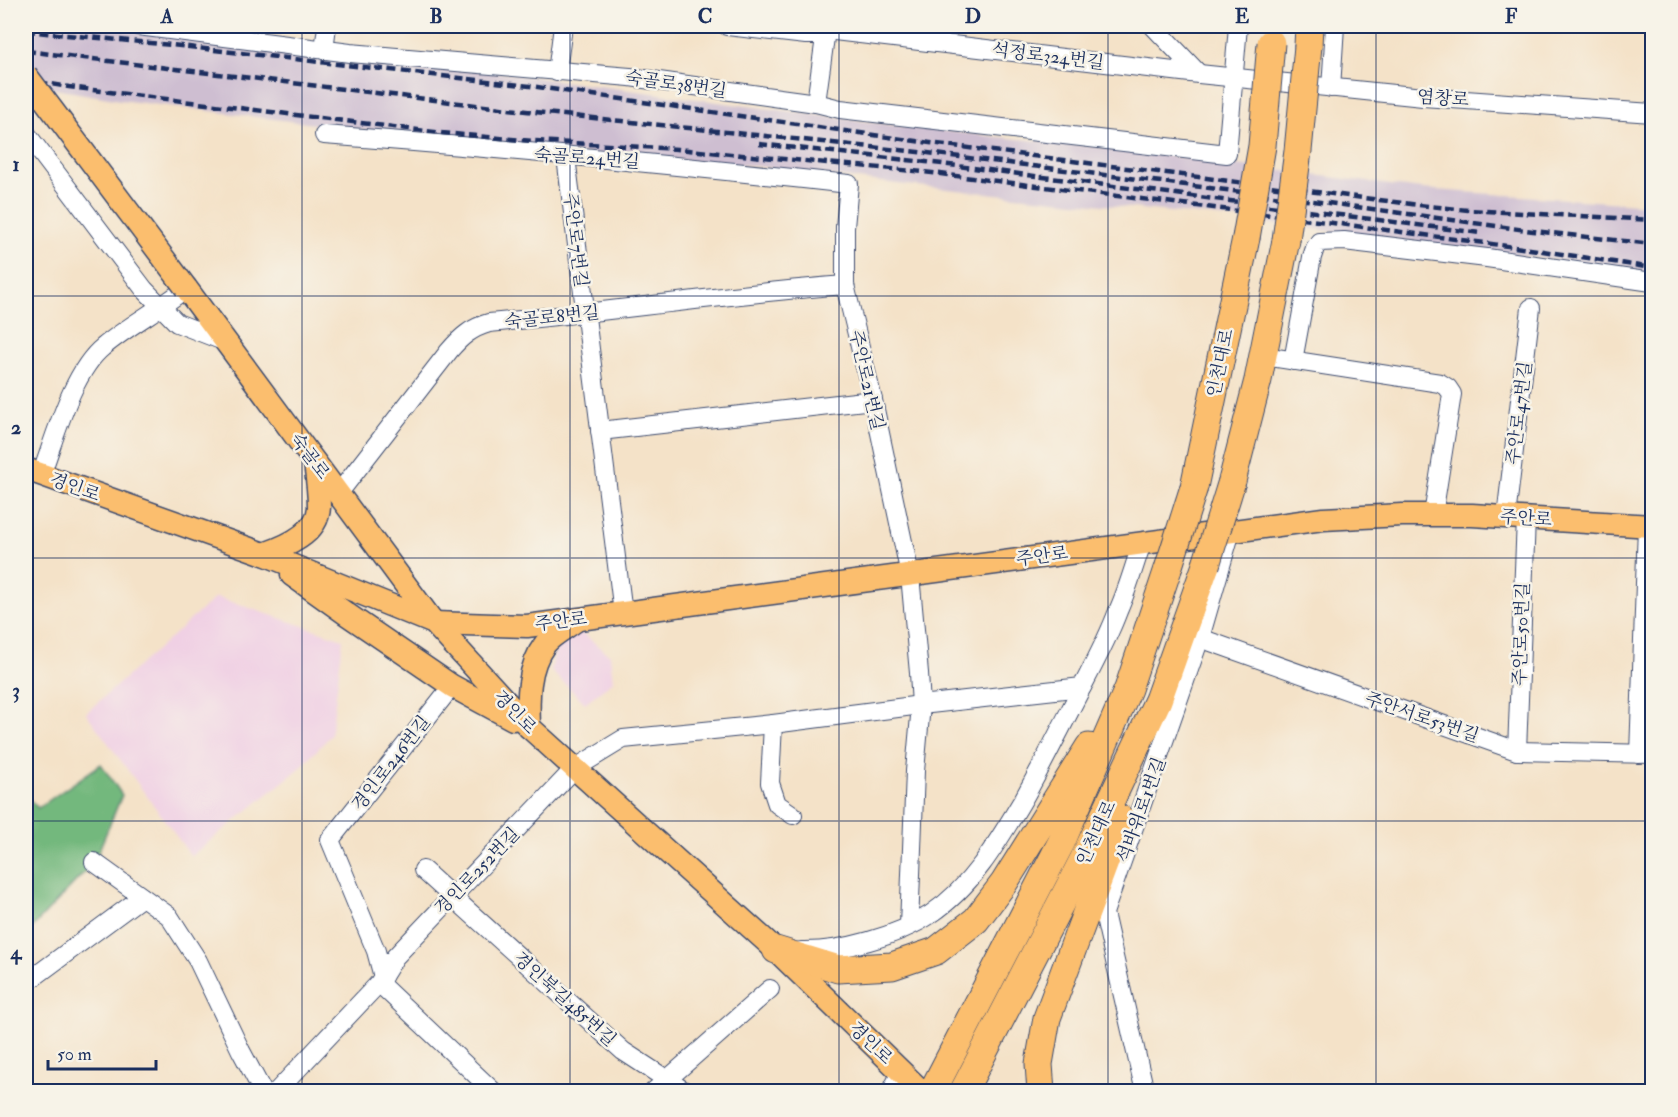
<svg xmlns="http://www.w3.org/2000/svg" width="1678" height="1117" font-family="'IM FELL Double Pica','Noto Serif KR',serif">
<rect width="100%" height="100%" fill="#f7f3e8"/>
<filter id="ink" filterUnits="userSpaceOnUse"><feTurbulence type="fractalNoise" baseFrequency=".0167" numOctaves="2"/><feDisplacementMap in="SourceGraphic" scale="12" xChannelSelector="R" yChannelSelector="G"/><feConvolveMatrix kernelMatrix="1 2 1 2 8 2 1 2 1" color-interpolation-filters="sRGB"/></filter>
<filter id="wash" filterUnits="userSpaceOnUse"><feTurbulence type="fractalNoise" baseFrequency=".008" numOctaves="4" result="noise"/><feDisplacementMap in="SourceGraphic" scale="24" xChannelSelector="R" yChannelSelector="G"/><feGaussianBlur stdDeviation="1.35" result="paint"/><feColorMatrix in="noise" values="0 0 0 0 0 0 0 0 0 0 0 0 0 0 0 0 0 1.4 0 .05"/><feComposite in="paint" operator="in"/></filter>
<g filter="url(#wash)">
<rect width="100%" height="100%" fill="#f4e2c8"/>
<g fill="#f0d0e4">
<path d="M216 597 343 639 331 735 299 769 191 856 86 713Z"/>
<path d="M577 629 610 655 613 681 585 703 551 671 557 640Z"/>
</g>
<path fill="#cebed1" d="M26 26H103L375 56 905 127 1124 150 1421 189 1652 205V276L1555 260 1220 217 898 184 747 165 510 148 120 100 26 84Z"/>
<path fill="#73b87d" stroke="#47746e" stroke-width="1.5" d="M101 764 122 795 94 862 26 934V796L38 808Z"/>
</g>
<g filter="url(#ink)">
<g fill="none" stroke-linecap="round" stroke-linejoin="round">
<g stroke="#3c4a6e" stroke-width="20">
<g id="minor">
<path d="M138 26 350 53 630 77 816 103 840 109 1227 154 1238 26"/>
<path d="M727 26 806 35H817L826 30 1199 74 1423 97 1652 113"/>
<path d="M1153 26 1199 74"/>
<path d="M324 50 327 26"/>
<path d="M557 72 563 26"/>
<path d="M1331 88 1335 26"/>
<path d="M816 103 826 30 823 26"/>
<path d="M26 133 144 289 177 323 226 342"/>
<path d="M324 135C499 148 674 165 849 184L845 227V285L873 400 910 575 919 673 921 705 915 771 909 926"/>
<path d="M566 157 623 613"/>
<path d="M1263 356 1440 383 1448 388 1452 394 1433 515"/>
<path d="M1293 361 1312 257 1315 248 1319 242 1344 241 1487 258 1652 282"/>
<path d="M600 431 873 400"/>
<path d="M41 475C55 438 72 372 103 347 129 325 159 310 186 288"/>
<path d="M338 494 449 351C461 337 471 328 489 323 608 312 726 294 845 285"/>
<path d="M1506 517 1531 308"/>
<path d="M1200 638 1517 751 1652 754"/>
<path d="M1517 751 1526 518"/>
<path d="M1639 754 1647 526"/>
<path d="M793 815 777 804 770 783 773 724 921 705 1082 687"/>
<path d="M94 862 169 916 198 961 241 1051 263 1092"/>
<path d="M423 870 623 1051 686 1092"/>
<path d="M801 951C841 952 898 936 931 914 973 886 999 840 1024 798 1044 762 1062 726 1081 689 1094 664 1108 638 1118 611 1128 589 1134 566 1142 543"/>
<path d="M383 977 376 951 330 840 452 686"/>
<path d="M26 983 142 897"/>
<path d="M379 983 494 1092"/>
<path d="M276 1092 379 983 395 957 574 769 623 739 773 724"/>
<path d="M653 1092 770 989"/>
<path d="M891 1092 901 1072"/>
<path d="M1145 1092 1104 913 1200 638 1231 531"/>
</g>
</g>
<g stroke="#3c4a6e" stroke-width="25">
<g id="major">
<path d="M186 288 433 622"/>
<path d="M26 469 264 554 434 623 529 727 776 950 922 1092"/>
<path d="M264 554C285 547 318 534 319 507 319 493 317 477 315 463"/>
<path d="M292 575 348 615 452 686 513 719"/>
<path d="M434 623 527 626 1323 519 1402 515H1472L1652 526"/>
<path d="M529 727C528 699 527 668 545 644 552 635 566 628 575 621"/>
</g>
</g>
<g stroke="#3c4a6e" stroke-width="29">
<g id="highway">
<path d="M1308 46 1309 26"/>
<path d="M1232 481 1258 380 1286 240"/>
<path d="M1194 487 1246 238"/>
<path d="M776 950 838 969 892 966 936 951 976 920 1004 883 1089 747"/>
<path d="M932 1092 1061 843 1128 689 1168 569"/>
<path d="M963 1092 1083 860 1158 700 1206 565"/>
<path d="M1041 1092 1039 1064 1047 1018 1121 819"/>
</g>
</g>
<use href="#minor" stroke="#fff" stroke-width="18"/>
<use href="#major" stroke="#fbbe6e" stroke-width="22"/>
<use href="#highway" stroke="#fbbe6e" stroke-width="27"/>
<g stroke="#1b2f5e" stroke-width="4.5" stroke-dasharray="9 4.5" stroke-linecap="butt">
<path d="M26 31 171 45 530 86 930 143 1419 205 1468 210 1652 220"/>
<path d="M26 51 526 111 928 153 1306 200 1533 231 1652 244"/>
<path d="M26 80 69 87 442 133 534 141 677 149 924 172 1303 219 1530 249 1652 268"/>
<path d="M759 144 926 162 1480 233"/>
</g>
<g stroke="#3c4a6e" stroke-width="25" stroke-linecap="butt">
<path id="major-bridge" d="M26 75 186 288"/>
</g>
<g stroke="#3c4a6e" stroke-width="29" stroke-linecap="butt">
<g id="highway-bridge">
<path d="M1246 238 1262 146 1271 43"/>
<path d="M1286 240 1298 151 1308 46"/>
<path d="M1206 565 1232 481"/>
<path d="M1168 569 1194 487"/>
</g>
</g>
<use href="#major-bridge" stroke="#fbbe6e" stroke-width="22"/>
<use href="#highway-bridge" stroke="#fbbe6e" stroke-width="27"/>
</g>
</g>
<path fill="none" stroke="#1b2f5e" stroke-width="1.5" stroke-opacity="0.55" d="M302 26V1092M570 26V1092M839 26V1092M1108 26V1092M1376 26V1092M26 296H1652M26 558H1652M26 821H1652"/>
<g text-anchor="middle" stroke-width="5" stroke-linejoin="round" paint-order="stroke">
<g font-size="18" fill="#1b2f5e" stroke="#f7f3e8">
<text transform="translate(1048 56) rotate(7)" y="6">석정로324번길</text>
<text transform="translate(676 84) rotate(8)" y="6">숙골로38번길</text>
<text transform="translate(1443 98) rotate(4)" y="6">염창로</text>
<text transform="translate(587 158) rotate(4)" y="6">숙골로24번길</text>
<text transform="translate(576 240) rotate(83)" y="6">주안로7번길</text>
<text transform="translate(552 317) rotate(-6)" y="6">숙골로8번길</text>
<text transform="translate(1220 363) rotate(-78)" y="6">인천대로</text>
<text transform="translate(867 380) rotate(77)" y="6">주안로21번길</text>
<text transform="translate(1519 413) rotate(-83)" y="6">주안로47번길</text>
<text transform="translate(310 456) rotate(53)" y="6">숙골로</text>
<text transform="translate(75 487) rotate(20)" y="6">경인로</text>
<text transform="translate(1526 518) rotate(4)" y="6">주안로</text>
<text transform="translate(1042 556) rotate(-8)" y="6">주안로</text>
<text transform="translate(561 621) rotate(-7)" y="6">주안로</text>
<text transform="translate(1521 634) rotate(-88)" y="6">주안로50번길</text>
<text transform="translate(515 712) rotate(46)" y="6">경인로</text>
<text transform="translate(1422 717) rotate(19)" y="6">주안서로53번길</text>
<text transform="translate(391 763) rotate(-52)" y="6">경인로246번길</text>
<text transform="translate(1141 810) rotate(-70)" y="6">석바위로1번길</text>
<text transform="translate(1096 833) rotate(-65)" y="6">인천대로</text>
<text transform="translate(477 871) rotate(-46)" y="6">경인로252번길</text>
<text transform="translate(565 999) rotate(42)" y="6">경인북길485번길</text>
<text transform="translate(871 1043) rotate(44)" y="6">경인로</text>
</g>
</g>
<rect width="1678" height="1117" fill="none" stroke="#f7f3e8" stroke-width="66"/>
<path d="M48 1060v9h108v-9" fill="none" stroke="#1b2f5e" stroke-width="3"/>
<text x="57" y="1060" font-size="18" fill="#1b2f5e" stroke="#f7f3e8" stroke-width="4.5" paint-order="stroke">50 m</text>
<rect x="33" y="33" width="1612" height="1051" fill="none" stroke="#1b2f5e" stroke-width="2"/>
<g font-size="20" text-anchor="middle" font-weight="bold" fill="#1b2f5e">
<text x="167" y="23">A</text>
<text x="436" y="23">B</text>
<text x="705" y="23">C</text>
<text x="973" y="23">D</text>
<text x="1242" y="23">E</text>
<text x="1511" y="23">F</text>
<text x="16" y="171">1</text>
<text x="16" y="434">2</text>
<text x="16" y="697">3</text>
<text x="16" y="959">4</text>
</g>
</svg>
